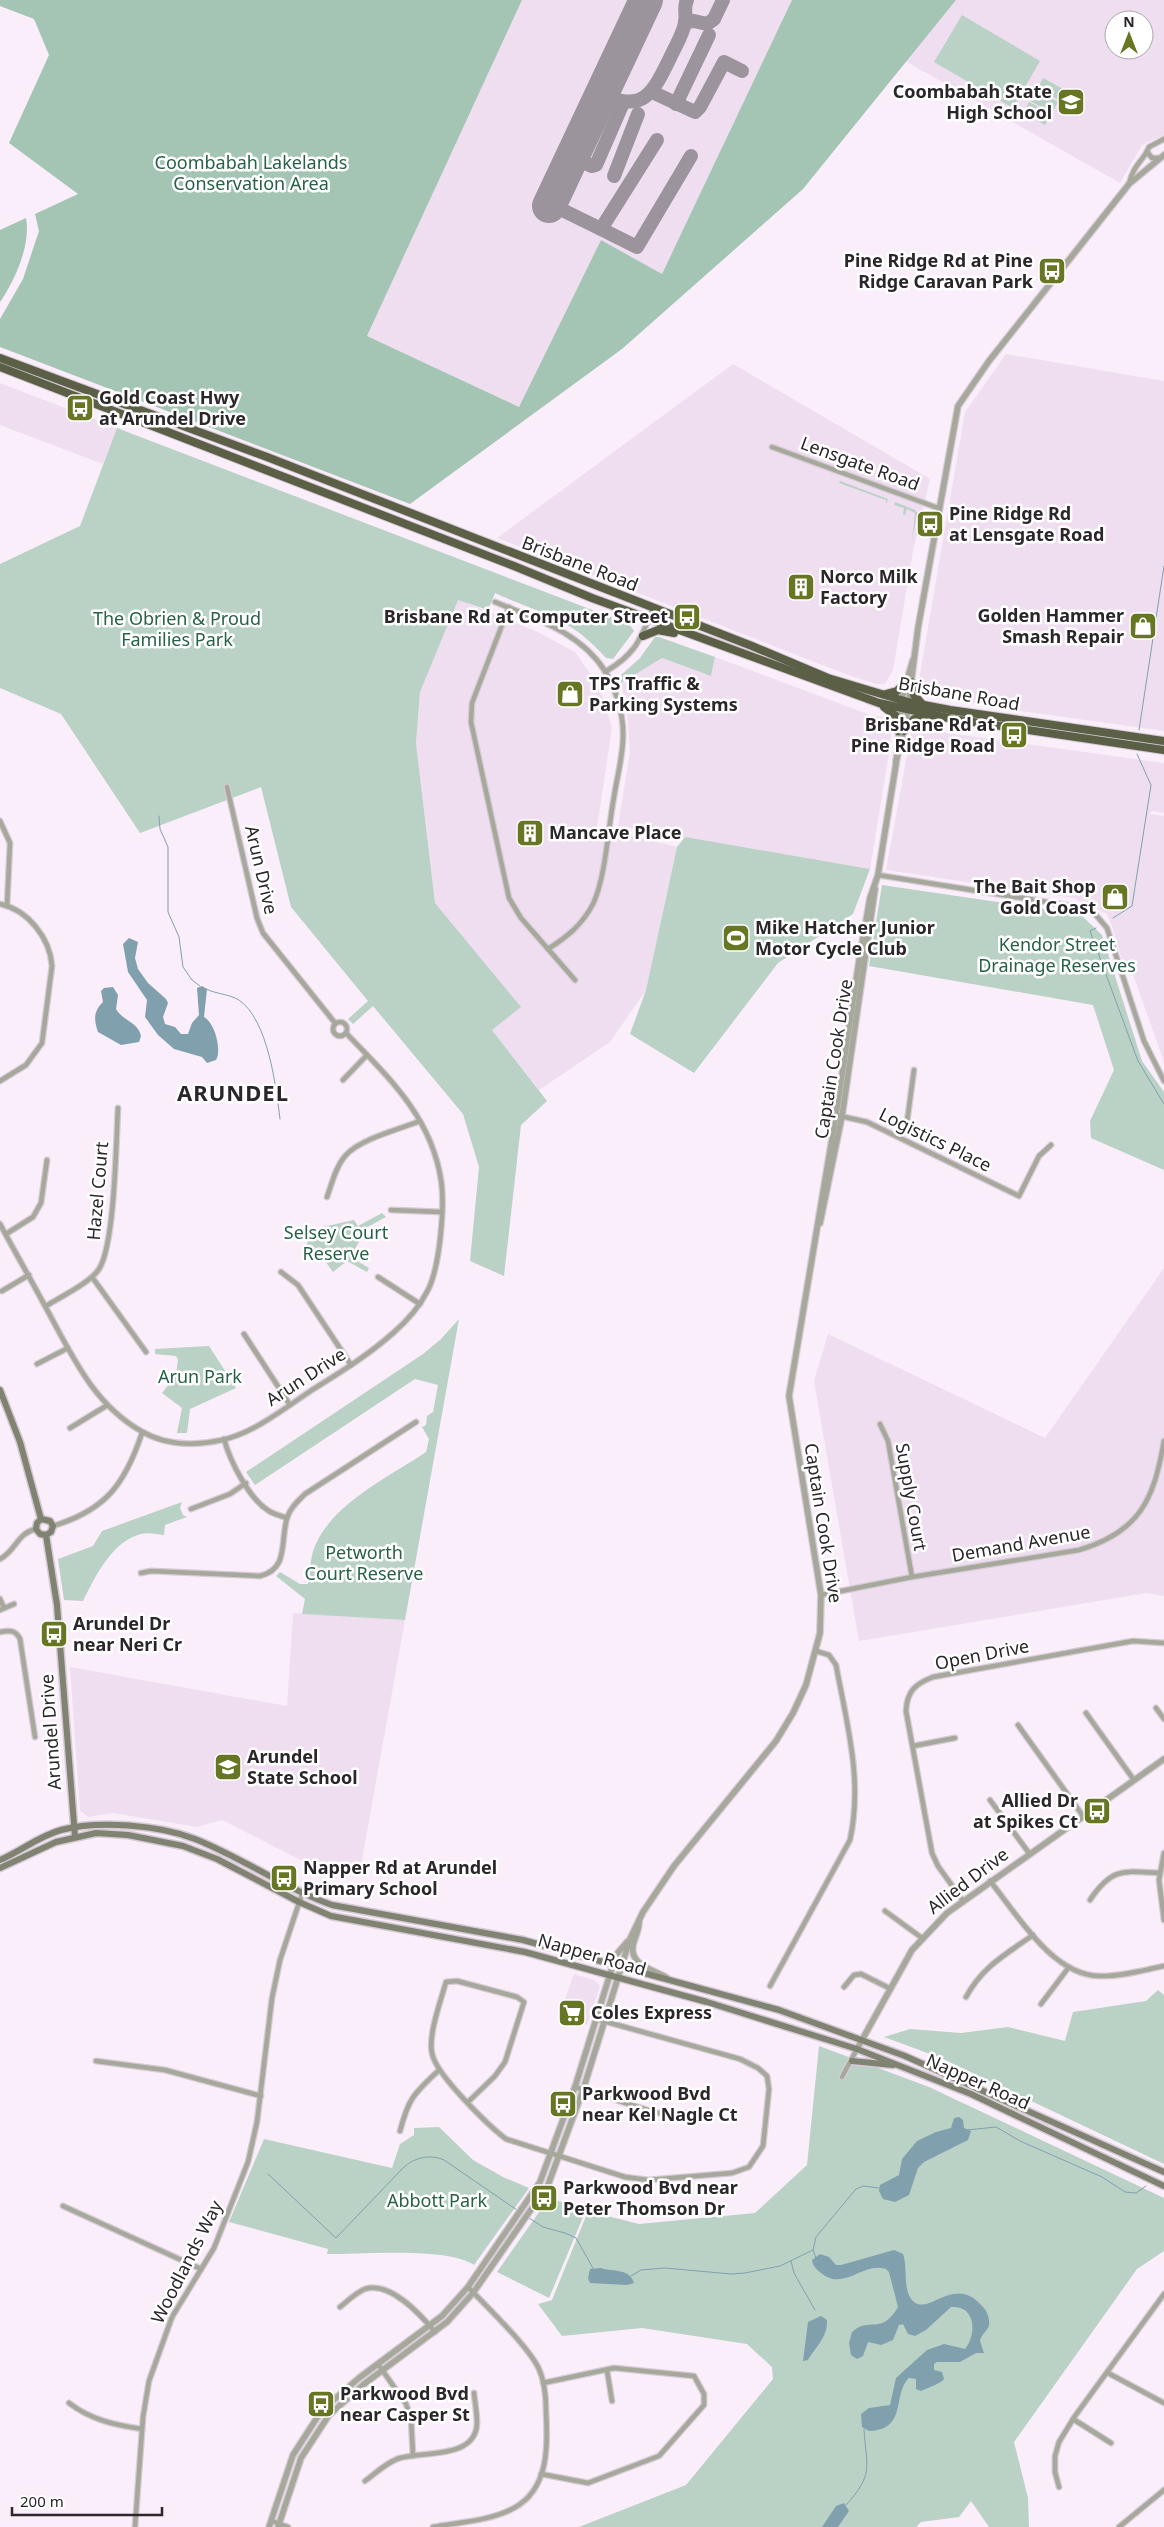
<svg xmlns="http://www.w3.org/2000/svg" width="1164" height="2527" font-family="'Noto Sans',sans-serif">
<rect width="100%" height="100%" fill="#faeefa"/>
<g fill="#efdeef" fill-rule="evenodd">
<path d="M522 0H792L662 274 601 240 519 407 367 336Z"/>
<path d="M956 0H1164V135L1142 145 1120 183 905 61ZM1114 20H1144V50H1114Z"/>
<path d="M1006 354 1164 381V731L1000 708 919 693 920 674 965 412Z"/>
<path d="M733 364 930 479 913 551 893 670 885 684H876L848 675 497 538Z"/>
<path d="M0 383 117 428 103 464 0 425Z"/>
<path d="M457 599 538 632 575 652 599 686 612 728 597 827 677 847 646 990 610 1042 539 1090 492 1030 520 1007 435 903 416 743 420 692Z"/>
<path d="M715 657 870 715 889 718 892 724 889 753 870 869 618 826 630 752 627 712 621 683 662 658 711 676Z"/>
<path d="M912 728 1164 763V813L1152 811 1150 814 1164 816V1062L1129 963 1122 961 1113 929 1107 914 1074 898 886 870Z"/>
<path d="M1164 1268V1596L1146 1593 859 1641 814 1381 828 1334 1045 1438Z"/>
<path d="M293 1613 405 1620 360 1871 339 1868 336 1878 222 1820 197 1827 113 1813 88 1817 80 1810 70 1667 287 1706Z"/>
<path d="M574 1974 594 1980 600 1986 587 2025 559 2016Z"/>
</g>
<g fill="#bad1c6">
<path d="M962 15 1040 61 1013 108 934 62Z"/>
<path d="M1043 78 1065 90 1059 100 1038 88Z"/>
<path d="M1036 90 1058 102 1052 113 1030 101Z"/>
<path d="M1029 102 1051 114 1045 125 1023 113Z"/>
<path d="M117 428 629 624 634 631 613 659 606 658C569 616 543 615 495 593L488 610 458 600 420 692 416 743 435 903 521 1007 492 1030 547 1101 521 1125 504 1276 470 1261 479 1167 463 1114 373 1006 353 1024 348 1019 368 1001 291 907 261 787 140 833 61 714 0 688V564L80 526Z"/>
<path d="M840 481 888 499 886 504V500L839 483Z"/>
<path d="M895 502 915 510 917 513 912 541 915 513 907 509 905 515 903 514 904 508 894 505Z"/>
<path d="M655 637H659L715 657 711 676 662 658 621 683V675L640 658Z"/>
<path d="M685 837 870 869 853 914 778 963 694 1073 630 1034 646 990 677 847Z"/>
<path d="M882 885 1080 914 1102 935 1142 1061 1164 1092V1170L1091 1138 1090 1121 1114 1070 1093 1005 869 966Z"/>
<path d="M382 1213 386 1217 360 1231 362 1237 350 1257 369 1268 367 1272 347 1261 333 1272 320 1254 305 1246 318 1228 354 1220 358 1226Z"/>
<path d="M459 1319 405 1620 302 1614 305 1599 276 1576 280 1572 300 1584H308C310 1572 310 1557 315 1546 333 1503 389 1477 426 1452L429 1439 422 1427 426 1425 427 1416 433 1412 438 1385 415 1379 255 1485 246 1472 423 1354 441 1339Z"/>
<path d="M209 1346 236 1388 190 1409 187 1433H177L182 1408 162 1393 176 1375 178 1360 176 1356 155 1354V1349Z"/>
<path d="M182 1502 180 1508 183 1515 187 1517 165 1525 164 1535C157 1534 147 1532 141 1534 112 1541 95 1577 83 1601L64 1600 58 1559 93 1546 102 1531Z"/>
<path d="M1158 1990 1164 1995V2164L941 2058 884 2037 910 2029 961 2033 1008 2027 1065 2041 1073 2012 1146 2001Z"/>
<path d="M819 2046 929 2087 1164 2198V2251L1137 2269 1014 2442 1028 2498 1029 2527H989L971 2501 959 2517 921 2522 916 2527H579L686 2485 773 2379 772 2367 747 2344 642 2328 562 2336 538 2304 552 2300 588 2211 639 2224 755 2213 807 2165Z"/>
<path d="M439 2127 473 2160 503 2177 529 2188 474 2265C450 2247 359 2254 327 2254L328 2249 229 2222 264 2139 392 2168 400 2144 414 2135V2128Z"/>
<path d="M549 2198 586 2210 549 2298 497 2272Z"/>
</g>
<g fill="#a4c4b4">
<path d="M0 0H522L367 336 519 407 601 240 662 274 792 0H956L803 189 622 349 410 504 0 347V319L23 279 39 231 35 214 78 194 9 143 49 55 34 19 0 6Z"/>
<path d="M26 218C31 245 15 280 0 302V230Z"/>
</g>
<g fill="#80a0ae">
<path d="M129 938 138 942 135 958 138 969 148 983 166 999 168 1003 163 1017 165 1024 175 1027 181 1034H188L192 1023 199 1015 197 988 202 986 207 989 204 1017C215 1023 222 1050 216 1060L207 1063 202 1057 174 1049 158 1035 145 1017 147 1000 128 972 123 944Z"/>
<path d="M113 987 118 995 116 1009C123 1021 138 1022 141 1036L139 1042 121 1045 98 1032C94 1020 93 1012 103 1002L101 991 104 988Z"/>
<path d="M959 2117 963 2120 964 2128 971 2131 968 2140 924 2162 918 2168 909 2195 895 2202 883 2199 879 2191 880 2185 899 2175 902 2159 917 2141 936 2132 951 2128 954 2118Z"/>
<path d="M894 2250 903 2254C908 2267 902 2292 914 2302 930 2315 955 2273 983 2307 987 2311 990 2319 989 2325 988 2331 981 2334 980 2341L984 2353H976L960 2362H937L934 2364V2370L942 2372 944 2379C942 2383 927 2388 921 2391L916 2389V2379L909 2378C892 2394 908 2430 869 2431L862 2427 861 2414 869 2408 890 2405 896 2378 927 2350 944 2344 965 2349C977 2334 976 2305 951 2307L926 2330 915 2336 908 2334 903 2324 899 2325 893 2340 881 2345 868 2342 863 2356 857 2359 851 2355 849 2343 852 2332C869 2316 881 2336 898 2307L889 2272 886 2269C863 2261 844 2292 821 2273 817 2270 813 2266 812 2260L820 2254 829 2257 836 2265H841Z"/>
<path d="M601 2268C613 2272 630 2268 634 2283L627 2285 590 2283 588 2278 590 2269Z"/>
<path d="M821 2316 827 2320C828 2336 816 2347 808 2360L803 2361 808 2322Z"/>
<path d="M844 2503 849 2511 838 2527H822L836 2506Z"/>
</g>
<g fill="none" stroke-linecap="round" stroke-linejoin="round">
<g stroke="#80a0ae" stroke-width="1">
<path d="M1139 730 1164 566"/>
<path d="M159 816 160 829 168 847V912L179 937 183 967 192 980 200 986"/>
<path d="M1113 918 1132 906 1151 785 1137 754"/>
<path d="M1096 928 1090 931 1138 1061 1164 1104"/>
<path d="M206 989C216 994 229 994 239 1000 268 1020 276 1086 280 1119"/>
<path d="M967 2130 996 2127 1020 2141 1102 2177 1125 2192 1136 2193 1146 2186"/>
<path d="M268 2174 336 2238 403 2168C415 2157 430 2154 444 2160L517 2210"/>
<path d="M529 2218 543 2227 565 2233 576 2238 594 2270"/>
<path d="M813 2250 816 2258"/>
<path d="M791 2261 794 2273 815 2310"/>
<path d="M631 2276 641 2270 665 2268 731 2274 745 2273 780 2266 813 2250 816 2237 856 2189 863 2186 879 2188"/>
<path d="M846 2505C875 2473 866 2467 864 2429"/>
</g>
<g stroke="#9c949c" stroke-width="14">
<path d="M685 22 694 21 707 24 714 19 723 0"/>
<path d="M652 92 695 112 700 107 724 62 742 71"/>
<path d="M602 94C643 114 653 93 670 58 675 47 683 34 685 23 687 14 683 8 687 0"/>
<path d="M676 104 709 35"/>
<path d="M572 157 592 166 596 165 623 103"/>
<path d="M614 176 638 114"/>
<path d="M550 204 601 229 657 140"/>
<path d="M601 229 637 247 691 156"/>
</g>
<path stroke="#9c949c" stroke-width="34" d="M549 206 646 0"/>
<g stroke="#d5cad5" stroke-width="7">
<g id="minor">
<path d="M1147 152 1152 158H1159"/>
<path d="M1129 184C1134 163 1143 162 1149 147L1164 139"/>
<path d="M772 447 938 508"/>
<path d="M495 602C536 619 580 632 605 671 616 689 624 716 623 737 623 756 617 777 614 797 608 828 606 876 593 904 582 925 567 937 548 949"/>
<path d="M509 607 472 703 471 722 509 898 521 918 575 980"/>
<path d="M605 672C636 654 640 640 653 609"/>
<path d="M227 787 257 918 263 933 335 1023"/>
<path d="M0 821 10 843 7 906"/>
<path d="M878 875 1078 907 1095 914 1107 928 1144 1041 1164 1081"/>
<path d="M0 904C28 910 50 938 52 966L42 1043 26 1065 0 1081"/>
<circle cx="340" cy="1029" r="7"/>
<path d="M343 1080 367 1055"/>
<path d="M836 1115 867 1122 1019 1196 1039 1156 1051 1145"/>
<path d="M900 1137 907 1122 914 1070"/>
<path d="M327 1197C332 1183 336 1166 346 1155 360 1139 400 1129 420 1121"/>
<path d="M391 1210 442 1212"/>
<path d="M0 1224C15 1252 30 1278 45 1306 71 1353 92 1403 141 1431 166 1446 194 1446 222 1440 254 1433 285 1408 312 1390 339 1373 367 1356 392 1334 406 1322 420 1306 428 1290 440 1266 445 1206 441 1180 431 1116 388 1077 346 1033"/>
<path d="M6 1234 33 1217 41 1203 47 1160"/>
<path d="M281 1272 298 1285 351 1365"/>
<path d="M92 1277 146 1352"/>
<path d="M378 1277 420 1304"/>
<path d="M2 1291 29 1275"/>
<path d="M46 1306C60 1297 90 1283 99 1269 115 1244 116 1142 118 1108"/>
<path d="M244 1334 290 1405"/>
<path d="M37 1364 68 1348"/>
<path d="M880 1424 888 1441 912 1577"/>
<path d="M70 1428 106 1406"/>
<path d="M224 1439C230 1461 249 1499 269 1511 274 1514 281 1516 287 1518"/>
<path d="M191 1509 230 1494 246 1483"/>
<path d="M53 1526C106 1510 125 1484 142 1433"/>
<path d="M0 1559C16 1551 17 1533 36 1529"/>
<path d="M141 1573 151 1571 260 1576C289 1569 280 1542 287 1518 290 1508 298 1501 305 1494L416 1422"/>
<path d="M821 1595 912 1577 1079 1550C1140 1532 1154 1499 1164 1441"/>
<path d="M0 1599 4 1608"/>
<path d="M0 1610 14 1604"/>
<path d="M0 1632C9 1630 16 1630 20 1639L35 1737"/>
<path d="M1156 1708 1164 1719"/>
<path d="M1086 1713 1134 1780"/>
<path d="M1018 1725 1083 1816"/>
<path d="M913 1746 955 1738"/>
<path d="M990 1800 1029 1853"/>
<path d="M1164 1853 1159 1880 1164 1920"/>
<path d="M990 1881C1017 1914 1052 1975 1099 1976 1120 1977 1144 1970 1164 1966"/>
<path d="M1090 1900C1112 1867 1124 1871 1159 1873"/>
<path d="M963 1901 938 1866 932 1853 906 1711C907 1691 915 1684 933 1677L1133 1641 1164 1643"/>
<path d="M885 1911 922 1938"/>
<path d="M770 1986 850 1840C863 1781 847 1724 836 1665L829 1655 816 1651"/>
<path d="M844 1987 854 1975 861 1974 891 1989"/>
<path d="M966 1997C983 1966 1005 1955 1033 1935"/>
<path d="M1041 2004 1069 1967"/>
<path d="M96 2061 165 2070 261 2096"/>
<path d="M842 2077 857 2049"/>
<path d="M575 2087 657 2113H691"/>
<path d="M468 2102 495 2076 505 2062 524 2002 517 1997 457 1981 446 1982C441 2000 428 2035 432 2053 435 2074 489 2126 506 2139L625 2177 648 2180 732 2173 749 2167 763 2146 769 2089 767 2076 758 2068 740 2059 596 2019"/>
<path d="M400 2131C409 2097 414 2094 439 2070"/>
<path d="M63 2206 201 2269"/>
<path d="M340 2307C348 2301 355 2293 365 2289 390 2281 421 2315 435 2332"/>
<path d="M378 2364 406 2404 411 2418 413 2456"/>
<path d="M607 2370 612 2401"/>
<path d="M1108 2373 1164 2403"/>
<path d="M69 2403C91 2420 115 2425 142 2429"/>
<path d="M1073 2419 1111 2443"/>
<path d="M541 2474 588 2483 659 2456 704 2405V2394L694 2376 614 2368 543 2383"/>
<path d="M365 2481C375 2474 388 2461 400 2458 425 2451 476 2459 477 2423 477 2413 475 2403 474 2393"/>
<path d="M1059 2487 1055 2472V2456L1059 2442 1075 2416 1164 2294"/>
<path d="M272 2521 288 2527"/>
<path d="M135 2527 143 2417 149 2381 172 2317 214 2248 248 2162 257 2122 272 1998 280 1960 302 1894"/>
<path d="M433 2527C460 2522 490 2521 514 2508 549 2489 548 2446 546 2412 546 2397 545 2381 538 2367 526 2344 487 2307 468 2287"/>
<path d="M1119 2527 1164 2490"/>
</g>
</g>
<g stroke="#d5cad5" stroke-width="8">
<g id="tertiary">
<path d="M896 762 907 715 918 628 958 406 989 361 1129 184 1164 155"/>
<path d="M820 1223 842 1116 875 889"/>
<path d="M639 1922C639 1931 635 1936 633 1945 629 1966 655 1970 667 1978"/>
<path d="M857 2049 912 1950 947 1913 1164 1759"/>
<path d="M269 2527 293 2455 322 2410 359 2378 442 2316 468 2287 540 2182 575 2087 616 1955 627 1942"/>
<path d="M278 2527 301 2458 329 2415 364 2384 447 2322 473 2293 548 2185 583 2090 630 1939 643 1912 674 1866 776 1741 793 1713 806 1685 820 1633 821 1595 789 1396 836 1115 859 961 870 898 878 875 896 764 903 694 913 660"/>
</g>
</g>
<g stroke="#d5cad5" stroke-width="9">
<g id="secondary">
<path d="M0 1390 20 1442 41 1519"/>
<path d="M41 1519 50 1521 53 1526 51 1532 46 1535"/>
<path d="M41 1519 37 1523 36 1529 40 1534 46 1535"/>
<path d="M46 1535 57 1605 75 1837"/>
<path d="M0 1860C21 1851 39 1836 61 1830 98 1820 159 1825 195 1839 243 1858 284 1888 332 1905L523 1940 779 2010 905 2056 1164 2172"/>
<path d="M0 1868 56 1842 96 1833 128 1835 183 1846 217 1859 299 1902 331 1916 525 1952 707 2002 857 2049 971 2094 1164 2186"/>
<path d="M852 2061 893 2065"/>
</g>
</g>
<g stroke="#d5cad5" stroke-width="10">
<g id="trunk">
<path d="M0 358 267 457 752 646 828 678 908 702 950 710 1164 741"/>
<path d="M0 367 514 566 592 598 879 703 953 719 1164 750"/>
<path d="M643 636 658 630 674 633"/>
<path d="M911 682 914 695 922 704"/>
<path d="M886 694 897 691 906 682"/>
<path d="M884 707 896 716 898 731"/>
<path d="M904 731 914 719 929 718"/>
</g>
</g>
<use href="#minor" stroke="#a5a89b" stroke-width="4.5"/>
<use href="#tertiary" stroke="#a5a89b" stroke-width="5.5"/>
<use href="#secondary" stroke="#808371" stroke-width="6"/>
<use href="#trunk" stroke="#5b5f46" stroke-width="8"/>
</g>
<defs>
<g id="school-square" transform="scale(1.4375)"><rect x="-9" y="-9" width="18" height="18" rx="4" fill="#677623" stroke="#fff"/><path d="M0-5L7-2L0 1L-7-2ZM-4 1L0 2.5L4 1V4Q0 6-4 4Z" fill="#fff"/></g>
<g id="bus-square" transform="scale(1.4375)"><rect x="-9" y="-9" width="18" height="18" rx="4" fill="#677623" stroke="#fff"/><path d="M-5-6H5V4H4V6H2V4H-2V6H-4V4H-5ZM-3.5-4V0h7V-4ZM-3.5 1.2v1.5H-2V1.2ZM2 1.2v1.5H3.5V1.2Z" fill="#fff"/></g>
<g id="building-square" transform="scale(1.4375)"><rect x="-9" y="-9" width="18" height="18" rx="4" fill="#677623" stroke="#fff"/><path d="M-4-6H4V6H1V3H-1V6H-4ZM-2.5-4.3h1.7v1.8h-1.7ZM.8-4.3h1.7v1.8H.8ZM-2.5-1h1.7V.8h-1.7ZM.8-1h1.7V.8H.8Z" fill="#fff"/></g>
<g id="shop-square" transform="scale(1.4375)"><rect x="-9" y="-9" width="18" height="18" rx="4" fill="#677623" stroke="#fff"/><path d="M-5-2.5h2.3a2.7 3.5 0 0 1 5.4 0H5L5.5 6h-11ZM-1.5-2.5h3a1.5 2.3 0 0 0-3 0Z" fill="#fff"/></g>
<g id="stadium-square" transform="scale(1.4375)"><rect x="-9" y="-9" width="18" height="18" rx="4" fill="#677623" stroke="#fff"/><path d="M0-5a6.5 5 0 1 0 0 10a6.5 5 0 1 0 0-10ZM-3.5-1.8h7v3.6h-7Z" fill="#fff"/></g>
<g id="supermarket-square" transform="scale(1.4375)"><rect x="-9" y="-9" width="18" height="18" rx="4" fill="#677623" stroke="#fff"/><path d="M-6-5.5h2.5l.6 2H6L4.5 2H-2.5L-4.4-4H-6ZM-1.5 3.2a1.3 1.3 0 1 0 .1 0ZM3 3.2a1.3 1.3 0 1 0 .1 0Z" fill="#fff"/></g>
</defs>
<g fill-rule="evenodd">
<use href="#school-square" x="1071" y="102"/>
<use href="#bus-square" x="1052" y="271"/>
<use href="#bus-square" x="80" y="408"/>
<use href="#bus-square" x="930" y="524"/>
<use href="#building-square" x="801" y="587"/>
<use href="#bus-square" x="687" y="617"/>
<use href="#shop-square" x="1143" y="626"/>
<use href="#shop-square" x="570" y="694"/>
<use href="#bus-square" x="1014" y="735"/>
<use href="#building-square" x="530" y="833"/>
<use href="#shop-square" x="1115" y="897"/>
<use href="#stadium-square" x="736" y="938"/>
<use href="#bus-square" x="54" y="1634"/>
<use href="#school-square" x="228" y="1767"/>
<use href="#bus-square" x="1097" y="1811"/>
<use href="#bus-square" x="284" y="1878"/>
<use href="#supermarket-square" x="572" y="2013"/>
<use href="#bus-square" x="563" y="2104"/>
<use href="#bus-square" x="544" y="2198"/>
<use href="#bus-square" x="321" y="2404"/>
</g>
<g text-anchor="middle" stroke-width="5" stroke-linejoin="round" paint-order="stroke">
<g font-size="18" font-weight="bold" fill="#2a262a" stroke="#fff" text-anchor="start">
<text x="1052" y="98" text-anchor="end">Coombabah State<tspan x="1052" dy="21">High School</tspan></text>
<text x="1033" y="267" text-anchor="end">Pine Ridge Rd at Pine<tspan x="1033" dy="21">Ridge Caravan Park</tspan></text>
<text x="99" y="404">Gold Coast Hwy<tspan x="99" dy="21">at Arundel Drive</tspan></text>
<text x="949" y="520">Pine Ridge Rd<tspan x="949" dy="21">at Lensgate Road</tspan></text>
<text x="820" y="583">Norco Milk<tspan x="820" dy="21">Factory</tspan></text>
<text x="1124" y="622" text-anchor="end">Golden Hammer<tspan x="1124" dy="21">Smash Repair</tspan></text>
<text x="668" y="623" text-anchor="end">Brisbane Rd at Computer Street</text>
<text x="589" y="690">TPS Traffic &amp;<tspan x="589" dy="21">Parking Systems</tspan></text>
<text x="995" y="731" text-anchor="end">Brisbane Rd at<tspan x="995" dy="21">Pine Ridge Road</tspan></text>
<text x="549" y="839">Mancave Place</text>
<text x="1096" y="893" text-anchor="end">The Bait Shop<tspan x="1096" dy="21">Gold Coast</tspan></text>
<text x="755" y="934">Mike Hatcher Junior<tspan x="755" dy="21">Motor Cycle Club</tspan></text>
<text x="73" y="1630">Arundel Dr<tspan x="73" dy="21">near Neri Cr</tspan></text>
<text x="247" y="1763">Arundel<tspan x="247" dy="21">State School</tspan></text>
<text x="1078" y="1807" text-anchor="end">Allied Dr<tspan x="1078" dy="21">at Spikes Ct</tspan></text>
<text x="303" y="1874">Napper Rd at Arundel<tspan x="303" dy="21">Primary School</tspan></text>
<text x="591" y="2019">Coles Express</text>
<text x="582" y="2100">Parkwood Bvd<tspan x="582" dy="21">near Kel Nagle Ct</tspan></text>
<text x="563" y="2194">Parkwood Bvd near<tspan x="563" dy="21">Peter Thomson Dr</tspan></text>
<text x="340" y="2400">Parkwood Bvd<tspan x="340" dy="21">near Casper St</tspan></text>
</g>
<g font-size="18" fill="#286049" stroke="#fff">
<text x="251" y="169">Coombabah Lakelands<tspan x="251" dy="21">Conservation Area</tspan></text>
<text x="177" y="625">The Obrien &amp; Proud<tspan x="177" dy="21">Families Park</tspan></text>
<text x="1057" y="951">Kendor Street<tspan x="1057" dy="21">Drainage Reserves</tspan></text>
<text x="336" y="1239">Selsey Court<tspan x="336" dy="21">Reserve</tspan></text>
<text x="200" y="1383">Arun Park</text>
<text x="364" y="1559">Petworth<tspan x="364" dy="21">Court Reserve</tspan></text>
<text x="437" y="2207">Abbott Park</text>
</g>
<g font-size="18" fill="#2a262a" stroke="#fff">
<text transform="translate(860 464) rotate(20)" y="6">Lensgate Road</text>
<text transform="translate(580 564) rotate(21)" y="6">Brisbane Road</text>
<text transform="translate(959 694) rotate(10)" y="6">Brisbane Road</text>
<text transform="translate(261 870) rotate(77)" y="6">Arun Drive</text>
<text transform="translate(834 1059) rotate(-81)" y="6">Captain Cook Drive</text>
<text transform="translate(935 1140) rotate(26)" y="6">Logistics Place</text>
<text transform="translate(98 1191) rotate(-85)" y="6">Hazel Court</text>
<text transform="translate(306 1377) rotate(-33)" y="6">Arun Drive</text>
<text transform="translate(911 1497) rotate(80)" y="6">Supply Court</text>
<text transform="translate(823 1523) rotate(81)" y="6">Captain Cook Drive</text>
<text transform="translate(1021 1544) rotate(-10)" y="6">Demand Avenue</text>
<text transform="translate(982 1655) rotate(-11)" y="6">Open Drive</text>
<text transform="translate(51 1732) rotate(-94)" y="6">Arundel Drive</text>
<text transform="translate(968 1881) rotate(-37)" y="6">Allied Drive</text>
<text transform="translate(592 1955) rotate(16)" y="6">Napper Road</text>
<text transform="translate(978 2082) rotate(24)" y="6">Napper Road</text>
<text transform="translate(187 2262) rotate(-63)" y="6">Woodlands Way</text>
</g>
<g font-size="22" font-weight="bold" letter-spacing="1" fill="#2a262a" stroke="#fff">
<text x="233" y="1101">ARUNDEL</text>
</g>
</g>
<g transform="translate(1129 35)"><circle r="24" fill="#ffffff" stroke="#aaa8aa"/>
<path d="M0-4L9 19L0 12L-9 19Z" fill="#677623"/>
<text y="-8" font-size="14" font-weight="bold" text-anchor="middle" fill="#2a262a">N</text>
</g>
<path d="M12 2507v8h150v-8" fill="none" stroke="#2a262a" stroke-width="2.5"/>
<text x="20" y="2507" font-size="15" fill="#2a262a" stroke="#ffffff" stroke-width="4" paint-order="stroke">200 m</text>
</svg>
